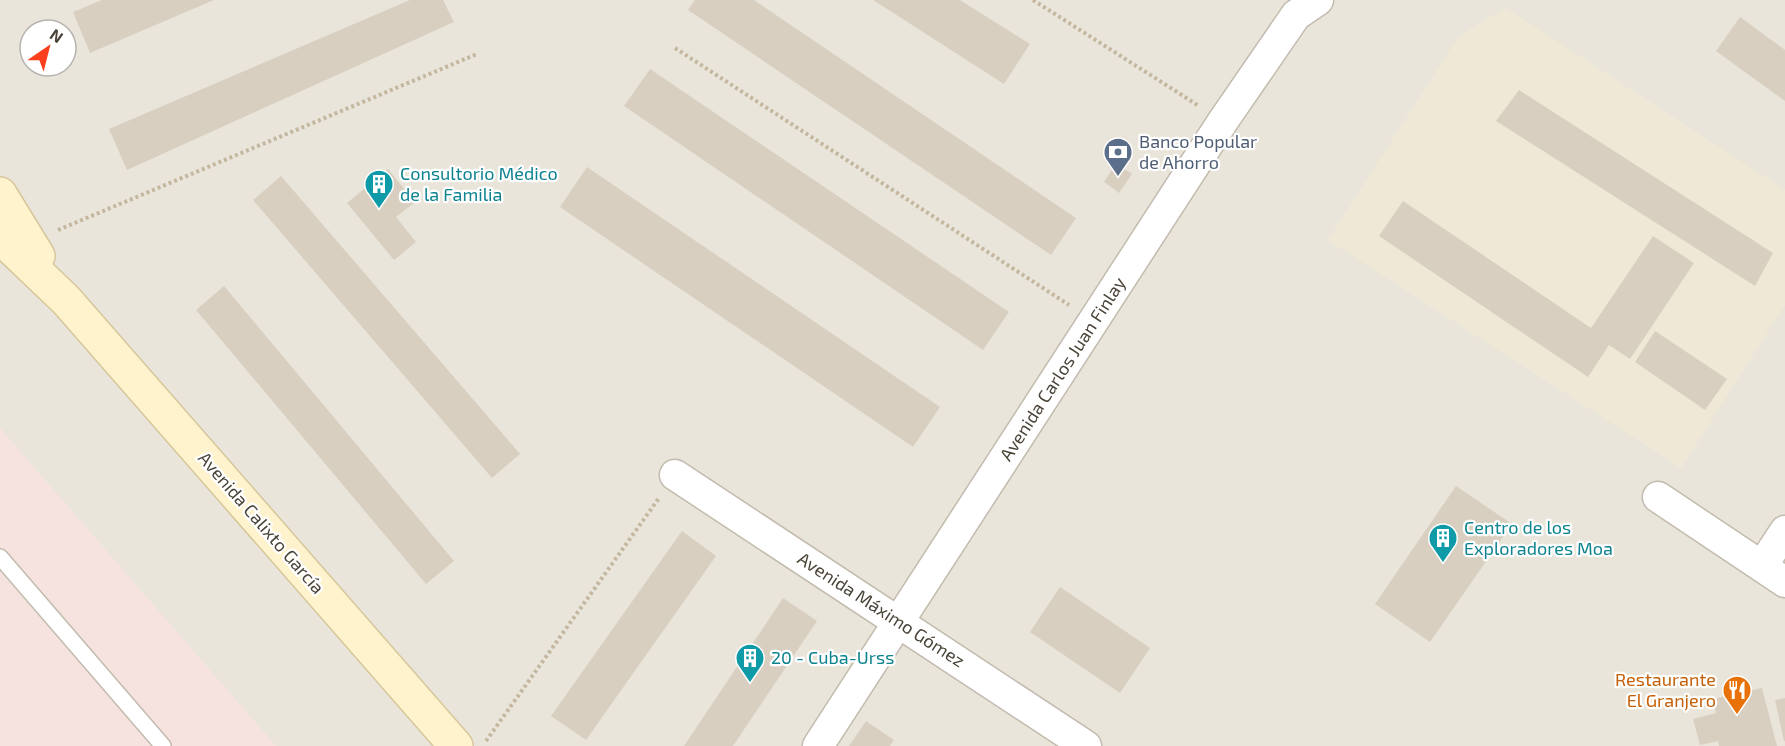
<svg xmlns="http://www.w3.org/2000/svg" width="1785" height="746" font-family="'Exo 2',sans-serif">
<rect width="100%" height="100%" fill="#f6f3ec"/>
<path fill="#eae5da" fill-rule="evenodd" d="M0 0H1785V746H0ZM30 30H66V66H30Z"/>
<path fill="#efe8d6" d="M1506 8 1785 190V305L1681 468 1328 240 1459 36Z"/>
<path fill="#f6e3e0" d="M0 428 276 746H0Z"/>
<g fill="#d8cfc1">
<path d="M102 0H214L90 53 73 12Z"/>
<path d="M410 0H443L454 22 127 170 109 129Z"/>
<path d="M695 0H754L1076 218 1051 255 688 10Z"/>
<path d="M873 0H960L1030 44 1004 84Z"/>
<path d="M1740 17 1785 50V101L1716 51Z"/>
<path d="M650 69 1009 312 983 350 624 106Z"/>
<path d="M1519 90 1773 253 1755 286 1496 121Z"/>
<path d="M1116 163 1132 174 1119 193 1104 182Z"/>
<path d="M587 167 940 407 913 447 560 207Z"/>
<path d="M388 169 415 202 396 217 416 242 394 260 347 203Z"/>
<path d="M281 176 520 454 492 478 253 200Z"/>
<path d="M1403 201 1591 328 1653 236 1694 263 1630 359 1609 345 1588 377 1379 236Z"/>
<path d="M224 286 454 561 426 584 196 310Z"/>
<path d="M1655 331 1727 379 1705 410 1635 362Z"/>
<path d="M1456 486 1512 524 1430 642 1375 604Z"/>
<path d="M682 531 716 556 586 740 551 716Z"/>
<path d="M1060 587 1150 648 1120 693 1030 632Z"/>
<path d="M783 598 817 621 733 746H684Z"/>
<path d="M1762 688 1777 746H1719L1718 741 1700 745 1693 719 1716 713 1713 699Z"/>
<path d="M1785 698V741H1784L1775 700Z"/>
<path d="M866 721 894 740 890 746H849Z"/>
</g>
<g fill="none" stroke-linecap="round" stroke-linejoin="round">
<g stroke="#c2bbae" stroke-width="18">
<path id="lane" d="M0 557 163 746"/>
</g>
<g stroke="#c2bbae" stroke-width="33">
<g id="street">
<path d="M675 475 1086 746"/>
<path d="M1658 497 1785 582"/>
<path d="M1762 566 1785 531"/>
<path d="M818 746 1223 121 1296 15 1318 0"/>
</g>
</g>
<g stroke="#d6c79b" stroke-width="36">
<g id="secondary">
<path d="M0 194 38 256"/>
<path d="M0 237 66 300 456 746"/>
</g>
</g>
<g stroke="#c4b79f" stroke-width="4" stroke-dasharray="3 3" stroke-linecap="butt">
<path d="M1033 0 1199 106"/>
<path d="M675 48 1069 305"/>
<path d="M58 230 477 54"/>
<path d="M486 741 659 498"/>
</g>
<use href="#lane" stroke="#fff" stroke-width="15"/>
<use href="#street" stroke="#fff" stroke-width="30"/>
<use href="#secondary" stroke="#fff3cd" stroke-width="33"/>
</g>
<defs>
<g id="bank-pin" transform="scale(1.5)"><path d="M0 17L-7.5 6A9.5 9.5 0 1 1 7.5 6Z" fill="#5c6f8a" stroke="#fff"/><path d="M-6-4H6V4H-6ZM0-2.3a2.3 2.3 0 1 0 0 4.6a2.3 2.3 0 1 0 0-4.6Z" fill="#fff"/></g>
<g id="building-pin" transform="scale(1.5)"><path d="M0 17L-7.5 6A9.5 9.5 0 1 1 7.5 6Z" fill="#0f9aa8" stroke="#fff"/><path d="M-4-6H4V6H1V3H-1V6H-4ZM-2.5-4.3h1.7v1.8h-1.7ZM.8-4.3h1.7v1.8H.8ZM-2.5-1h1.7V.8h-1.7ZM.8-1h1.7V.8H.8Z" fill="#fff"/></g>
<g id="restaurant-pin" transform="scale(1.5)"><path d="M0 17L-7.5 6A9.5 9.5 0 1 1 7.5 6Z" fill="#e8710a" stroke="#fff"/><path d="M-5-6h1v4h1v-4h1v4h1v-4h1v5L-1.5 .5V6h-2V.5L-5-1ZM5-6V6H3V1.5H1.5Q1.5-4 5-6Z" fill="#fff"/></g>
</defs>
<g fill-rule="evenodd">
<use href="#bank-pin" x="1118" y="152"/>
<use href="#building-pin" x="379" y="184"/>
<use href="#building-pin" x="1443" y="538"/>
<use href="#building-pin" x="750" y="658"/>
<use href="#restaurant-pin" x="1737" y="690"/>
</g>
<g text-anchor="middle" stroke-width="4.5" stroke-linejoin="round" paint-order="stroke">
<g font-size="18" fill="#4e5e75" stroke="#fff" text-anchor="start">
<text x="1139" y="148">Banco Popular<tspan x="1139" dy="21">de Ahorro</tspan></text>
</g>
<g font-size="18" fill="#0d838f" stroke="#fff" text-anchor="start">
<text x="400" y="180">Consultorio Médico<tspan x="400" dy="21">de la Familia</tspan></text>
<text x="1464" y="534">Centro de los<tspan x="1464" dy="21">Exploradores Moa</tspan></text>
<text x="771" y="664">20 - Cuba-Urss</text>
</g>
<g font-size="18" fill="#4b4439" stroke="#fff">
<text transform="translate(1063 369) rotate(-57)" y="6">Avenida Carlos Juan Finlay</text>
<text transform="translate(261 523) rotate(49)" y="6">Avenida Calixto García</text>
<text transform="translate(881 610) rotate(33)" y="6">Avenida Máximo Gómez</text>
</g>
<g font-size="18" fill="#c56008" stroke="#fff" text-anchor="end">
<text x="1716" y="686">Restaurante<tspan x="1716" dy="21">El Granjero</tspan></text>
</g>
</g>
<g transform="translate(48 48) rotate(35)"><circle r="28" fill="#ffffff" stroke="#b7b4b0" stroke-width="1.5"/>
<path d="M0-4.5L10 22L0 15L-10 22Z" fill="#fc3f1d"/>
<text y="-9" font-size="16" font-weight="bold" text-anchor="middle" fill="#4b4439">N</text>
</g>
</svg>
